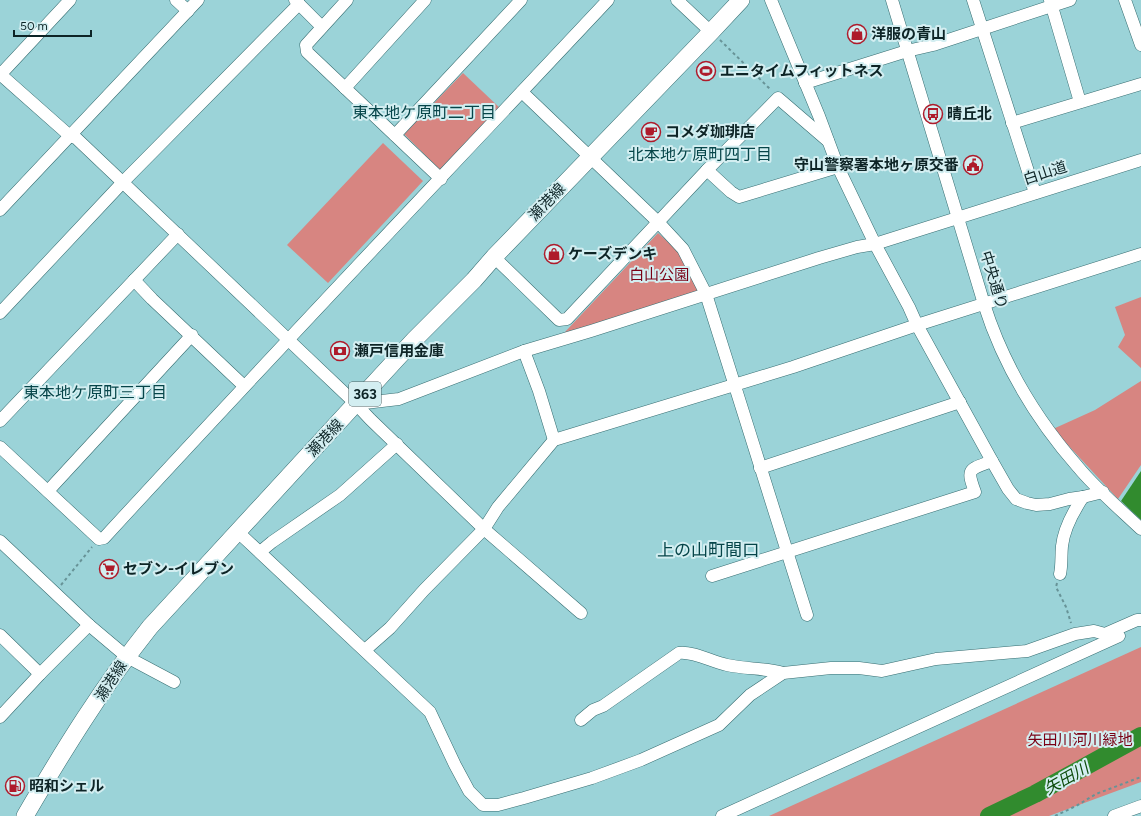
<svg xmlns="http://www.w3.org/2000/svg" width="1141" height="816" font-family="Figtree,'Noto Sans JP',sans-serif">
<rect width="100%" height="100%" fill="#9bd3d8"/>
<g fill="#d78581">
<path d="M463 73 501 109 440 170 404 134Z"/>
<path d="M383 143 423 181 328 283 287 245Z"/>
<path d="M658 233 679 252 702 291 568 334 565 332Z"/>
<path d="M1141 297V368L1118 347 1125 335 1115 307Z"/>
<path d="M1141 381V465L1118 499 1053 429 1095 410Z"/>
<path d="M1141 647V782L1049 816H769Z"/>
</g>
<path fill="#318b2e" d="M1141 471V520L1121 501Z"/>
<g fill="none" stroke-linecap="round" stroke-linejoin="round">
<path stroke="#318b2e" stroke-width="18" d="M989 816 1035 794 1141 736"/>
<g stroke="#366d71" stroke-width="13">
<g id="minor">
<path d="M176 0 188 11"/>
<path d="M295 0 322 27"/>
<path d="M347 0 306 45 307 52 441 179"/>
<path d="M677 0 711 32"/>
<path d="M771 0 819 116 838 167 875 244 909 307 917 325 992 461 1008 489 1016 499 1027 503 1036 505 1050 504 1069 499 1083 497 1103 492"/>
<path d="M892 0 984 304C1003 364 1036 419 1078 467 1096 489 1120 509 1141 529"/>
<path d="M973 0 1035 193"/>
<path d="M1050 0 1080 102"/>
<path d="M1125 0 1141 45"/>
<path d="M0 74 70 136 76 138 356 404 370 419 484 529 581 613"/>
<path d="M0 75 70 0"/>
<path d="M805 83 907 51 933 45 1070 0"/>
<path d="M345 88 425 0"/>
<path d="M522 92 658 222 683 249 706 294 807 615"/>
<path d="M1012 123 1141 84"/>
<path d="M395 135 521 0"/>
<path d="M707 170 731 192 739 197 838 167"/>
<path d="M0 210 198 0"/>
<path d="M494 257 559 320 567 319 707 170 778 98 828 141"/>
<path d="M134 280 152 299 244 386"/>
<path d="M0 313 123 182 299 4"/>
<path d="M524 351 539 391 554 440"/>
<path d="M356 404 399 399 524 351 591 331 819 258 857 247 875 244 1141 160"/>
<path d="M0 421 178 234"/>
<path d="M0 447 99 539 104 538C270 357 440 179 608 0"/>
<path d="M760 468 960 402"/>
<path d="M48 491 192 335"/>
<path d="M238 532 430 712 455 765 469 791 483 805H498L524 798 592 778 641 760 719 725 750 695 783 673 831 668H859L882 671 936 659 1027 651 1075 634 1094 631 1105 634 1137 620H1141"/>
<path d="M0 541 89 625 127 657 174 682"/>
<path d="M260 552 272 542 340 495 397 444"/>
<path d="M1060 574C1062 565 1061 556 1062 546 1064 528 1073 512 1083 497"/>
<path d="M712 576 975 492C966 468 969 470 992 461"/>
<path d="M0 635 40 674"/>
<path d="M365 650 390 628 424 590 484 529 498 507 554 440 793 367 917 325 1141 254"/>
<path d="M0 717 40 674 89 625"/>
<path d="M581 720 593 710 603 706 679 653C693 651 712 662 727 665 746 669 765 668 783 673"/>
<path d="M722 816 1119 636"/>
<path d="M1114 816 1141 806"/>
</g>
</g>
<g stroke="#366d71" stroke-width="18">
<path id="highway" d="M25 816C63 751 103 686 150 627L414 340 474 280 494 257 711 32 741 0"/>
</g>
<g stroke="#679397" stroke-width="2" stroke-dasharray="3 3" stroke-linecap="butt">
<path d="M720 40 771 90"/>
<path d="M1057 583 1056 587 1066 607 1071 623"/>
<path d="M61 585 92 547"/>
<path d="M1055 816 1076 806 1096 794 1141 777"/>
</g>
<use href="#minor" stroke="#fff" stroke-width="12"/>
<use href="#highway" stroke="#fff" stroke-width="17"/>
</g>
<defs>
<g id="shop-ring" transform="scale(1)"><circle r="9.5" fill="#d3eef1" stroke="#ae1b2b" stroke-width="1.5"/><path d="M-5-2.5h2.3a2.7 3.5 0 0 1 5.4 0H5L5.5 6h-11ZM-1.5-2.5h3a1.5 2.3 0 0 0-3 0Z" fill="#ae1b2b"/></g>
<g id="stadium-ring" transform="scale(1)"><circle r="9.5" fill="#d3eef1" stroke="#ae1b2b" stroke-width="1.5"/><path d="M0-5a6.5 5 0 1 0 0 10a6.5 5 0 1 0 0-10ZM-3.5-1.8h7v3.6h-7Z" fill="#ae1b2b"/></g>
<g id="bus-ring" transform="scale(1)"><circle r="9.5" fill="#d3eef1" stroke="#ae1b2b" stroke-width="1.5"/><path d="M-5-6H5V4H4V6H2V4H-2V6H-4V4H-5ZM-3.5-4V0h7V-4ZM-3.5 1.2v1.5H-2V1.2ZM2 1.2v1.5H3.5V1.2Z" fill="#ae1b2b"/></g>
<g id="cafe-ring" transform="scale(1)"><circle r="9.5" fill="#d3eef1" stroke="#ae1b2b" stroke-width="1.5"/><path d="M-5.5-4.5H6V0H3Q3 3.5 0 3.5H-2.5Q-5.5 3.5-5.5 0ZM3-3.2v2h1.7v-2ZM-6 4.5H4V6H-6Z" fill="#ae1b2b"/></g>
<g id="civic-ring" transform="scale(1)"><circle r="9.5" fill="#d3eef1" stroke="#ae1b2b" stroke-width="1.5"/><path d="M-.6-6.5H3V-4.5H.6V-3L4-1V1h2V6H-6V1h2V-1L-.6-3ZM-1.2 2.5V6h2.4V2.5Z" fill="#ae1b2b"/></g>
<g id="bank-ring" transform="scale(1)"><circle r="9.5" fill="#d3eef1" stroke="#ae1b2b" stroke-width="1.5"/><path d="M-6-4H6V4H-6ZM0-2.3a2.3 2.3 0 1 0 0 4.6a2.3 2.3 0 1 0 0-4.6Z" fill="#ae1b2b"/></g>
<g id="supermarket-ring" transform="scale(1)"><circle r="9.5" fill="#d3eef1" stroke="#ae1b2b" stroke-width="1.5"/><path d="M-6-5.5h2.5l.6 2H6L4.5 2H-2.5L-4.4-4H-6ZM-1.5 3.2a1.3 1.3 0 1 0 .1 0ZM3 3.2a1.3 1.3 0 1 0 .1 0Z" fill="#ae1b2b"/></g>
<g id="fuel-ring" transform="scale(1)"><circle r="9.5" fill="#d3eef1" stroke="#ae1b2b" stroke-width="1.5"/><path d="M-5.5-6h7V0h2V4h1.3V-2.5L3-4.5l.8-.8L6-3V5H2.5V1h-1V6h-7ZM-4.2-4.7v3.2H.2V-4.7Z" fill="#ae1b2b"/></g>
</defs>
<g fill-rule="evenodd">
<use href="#shop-ring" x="857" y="34"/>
<use href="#stadium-ring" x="706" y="71"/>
<use href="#bus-ring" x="933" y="114"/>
<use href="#cafe-ring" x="651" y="132"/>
<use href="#civic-ring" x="973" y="165"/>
<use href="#shop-ring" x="554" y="254"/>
<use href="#bank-ring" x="340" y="351"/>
<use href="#supermarket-ring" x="109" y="569"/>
<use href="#fuel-ring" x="15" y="786"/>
</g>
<g text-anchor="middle" stroke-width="4" stroke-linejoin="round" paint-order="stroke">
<rect fill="#d3eef1" stroke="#486163" stroke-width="1" x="349" y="382" width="32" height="24" rx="3"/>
<g font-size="14" font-weight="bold" fill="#0d2426">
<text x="365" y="399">363</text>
</g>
<g font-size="15" font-weight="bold" fill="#0d2426" stroke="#d3eef1" text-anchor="start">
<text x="871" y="39">洋服の青山</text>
<text x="720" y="76">エニタイムフィットネス</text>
<text x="947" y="119">晴丘北</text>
<text x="665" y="137">コメダ珈琲店</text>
<text x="959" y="170" text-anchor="end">守山警察署本地ヶ原交番</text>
<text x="568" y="259">ケーズデンキ</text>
<text x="354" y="356">瀬戸信用金庫</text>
<text x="123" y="574">セブン-イレブン</text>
<text x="29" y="791">昭和シェル</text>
</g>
<g font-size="15" fill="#0d2426" stroke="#d3eef1">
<text transform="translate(1045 173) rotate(-18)" y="5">白山道</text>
<text transform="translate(547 202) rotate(-46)" y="5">瀬港線</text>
<text transform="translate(994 280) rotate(73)" y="5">中央通り</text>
<text transform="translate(325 438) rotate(-47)" y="5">瀬港線</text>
<text transform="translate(111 681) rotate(-57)" y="5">瀬港線</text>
</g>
<g font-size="15" fill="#7a0015" stroke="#d3eef1">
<text x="659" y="280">白山公園</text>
<text x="1080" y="745">矢田川河川緑地</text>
</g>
<g font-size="16" fill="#064549" stroke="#d3eef1">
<text x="424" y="118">東本地ケ原町二丁目</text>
<text x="700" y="160">北本地ケ原町四丁目</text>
<text x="95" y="398">東本地ケ原町三丁目</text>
</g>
<g font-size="16" font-style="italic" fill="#0e4c0d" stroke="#d3eef1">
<text transform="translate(1066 778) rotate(-29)" y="6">矢田川</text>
</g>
<g font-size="17" fill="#064549" stroke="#d3eef1">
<text x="708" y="556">上の山町間口</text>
</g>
</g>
<path d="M14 30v6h77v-6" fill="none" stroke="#0d2426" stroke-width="2"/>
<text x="20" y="30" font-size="12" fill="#0d2426" stroke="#d3eef1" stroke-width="3" paint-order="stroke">50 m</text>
</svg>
